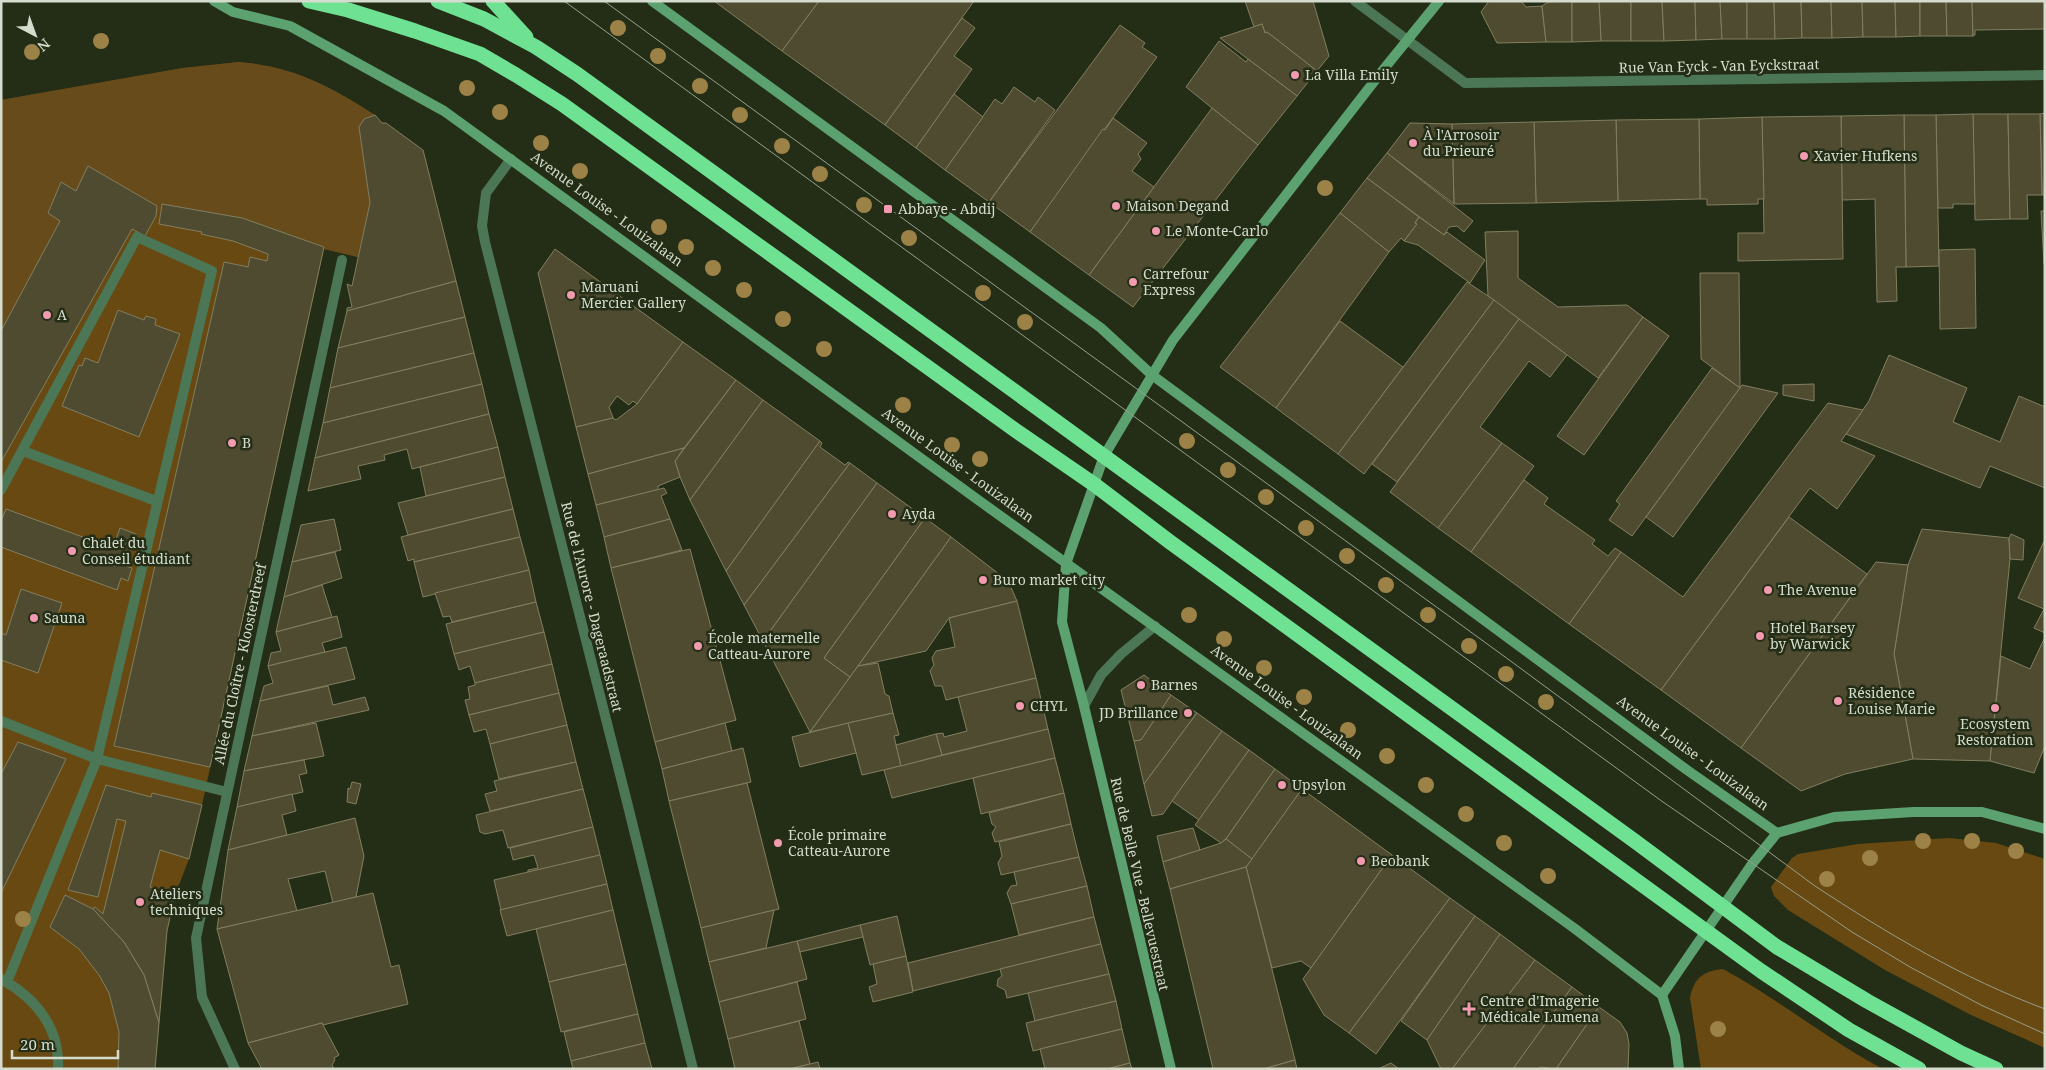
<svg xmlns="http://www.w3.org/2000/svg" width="2046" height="1070" font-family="'Noto Serif',serif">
<rect width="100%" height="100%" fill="#242e16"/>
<g fill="#684912">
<path d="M239 62C295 67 329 86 375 115L364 119 359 127 370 203 358 257 324 249 202 805 189 859 175 895 167 931 155 1069H1V100L183 68Z"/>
<path d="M1949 838 1996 843 2045 859V1048L1971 1015 1885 970 1788 910 1774 896 1771 887 1792 858 1798 854 1858 844Z"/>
<path d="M1723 969C1778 999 1827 1039 1883 1069H1701L1690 998C1694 978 1703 971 1723 969Z"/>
</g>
<path fill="#674b1b" d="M239 62C295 67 329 86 375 115L364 119 359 127 370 203 358 257 324 249V247L242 218 162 204 157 206 88 166 76 191 61 182 48 213 60 221 1 331V100L183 68Z"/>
<g fill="#4f4b30" stroke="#827f61">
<path d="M714 1H819L782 51Z"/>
<path d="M819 1H974L885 125 782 51Z"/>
<path d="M1245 1H1313L1329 56 1317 71 1267 32 1265 33 1262 24 1254 27Z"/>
<path d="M1489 1H1521L1526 7 1542 6 1546 42 1497 43 1481 12Z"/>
<path d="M1572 1V42H1546L1542 6 1548 2Z"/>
<path d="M1599 1H1631V41H1601Z"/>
<path d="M1631 1H1662L1664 41H1631Z"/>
<path d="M1662 1H1695L1696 40 1664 41Z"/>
<path d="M1695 1H1720L1722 39 1696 40Z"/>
<path d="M1720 1H1747V39H1722Z"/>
<path d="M1747 1H1774L1775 39H1747Z"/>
<path d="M1774 1H1801L1802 38 1775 39Z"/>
<path d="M1801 1H1831L1832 38H1802Z"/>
<path d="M1831 1H1862L1863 37 1832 38Z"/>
<path d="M1862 1H1895L1896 37H1863Z"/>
<path d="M1895 1H1920V36L1896 37Z"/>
<path d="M1920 1H1946L1947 36H1920Z"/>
<path d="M1946 1H1972L1973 36H1947Z"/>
<path d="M1972 1H2045V29L1975 30V35L1973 36Z"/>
<path d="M1572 2H1599L1601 41 1572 42Z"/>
<path d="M962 18 975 28 954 56 972 69 916 148 885 125Z"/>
<path d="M1262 24 1265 33 1267 32 1317 71 1297 96 1220 38Z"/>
<path d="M1120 25 1145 43 1142 47 1157 57 1030 232 989 202Z"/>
<path d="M1219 41 1246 62 1248 59 1297 96 1258 145 1186 87Z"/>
<path d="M1014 87 1035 102 1038 97 1055 110 989 202 945 170 995 99 1002 104Z"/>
<path d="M954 94 983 117 945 170 916 148Z"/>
<path d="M1212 108 1258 145 1133 307 1089 275Z"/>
<path d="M2045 113V195H2042L2040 114Z"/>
<path d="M1973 114H2008L2010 219 1975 220Z"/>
<path d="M1973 114 1975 204H1953V208H1938L1936 115Z"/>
<path d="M2008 114H2040L2042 195H2027L2028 219H2010Z"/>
<path d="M375 115 382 123H386L423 150 456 281 347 311V308L352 307 347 284 352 286 370 203 359 127 364 119Z"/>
<path d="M1904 115H1936L1939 266 1906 267Z"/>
<path d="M1904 115 1906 267H1896L1897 301 1877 302 1875 199 1842 200 1841 116Z"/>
<path d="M1841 116 1843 259 1738 261V233H1764L1762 117Z"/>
<path d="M1762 117 1764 199H1758V204L1707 205V199H1700L1699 119Z"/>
<path d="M1113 118 1147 143 1138 154 1141 159 1132 171 1154 187 1089 275 1030 232 1103 129 1105 130Z"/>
<path d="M1699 119 1700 199 1618 201 1616 120Z"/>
<path d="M1616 120 1618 201 1536 203 1534 122Z"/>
<path d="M1534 122 1536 203 1454 204 1452 124Z"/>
<path d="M1410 123 1452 124 1454 204 1387 153Z"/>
<path d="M1387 153 1473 221 1464 232 1457 226 1449 227 1444 235 1367 178Z"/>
<path d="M88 166 157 206 156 216 145 236 132 229 1 462V331L60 221 48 213 61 182 76 191Z"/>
<path d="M1367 178 1419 217 1415 223 1417 224 1404 241 1401 238 1389 252 1340 213Z"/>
<path d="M162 204 242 218 324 247 210 767 114 746 224 262 248 267 250 257 267 261 268 254 233 241 201 234 202 232 159 224Z"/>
<path d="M2041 211H2045V264H2044Z"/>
<path d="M1340 213 1389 252 1276 408 1220 367Z"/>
<path d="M1419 217 1444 235 1447 232 1485 260 1470 283 1418 245 1404 241 1417 224 1415 223Z"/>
<path d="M1518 231V278L1558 307 1627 305 1643 317 1598 378 1488 296 1485 232Z"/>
<path d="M555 249 683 342 637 404 633 401 629 405 617 396 609 407 613 418 576 427 538 273Z"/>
<path d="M1975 249 1976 328 1940 329 1939 250Z"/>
<path d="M1700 273H1739L1740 388 1701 359Z"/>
<path d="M456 281 465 317 338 348 347 311Z"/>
<path d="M1467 282 1494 300 1364 474 1338 454Z"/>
<path d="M1494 300 1519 319 1397 482 1372 464Z"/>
<path d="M118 310 144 320 146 316 156 319 155 325 180 334 139 437 62 406 79 365 82 366 85 358 98 363Z"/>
<path d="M465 317 474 353 330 388 338 348Z"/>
<path d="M1643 317 1669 336 1584 455 1557 436Z"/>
<path d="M1519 319 1567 355 1550 377 1529 361 1480 427 1502 443 1438 528 1390 492Z"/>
<path d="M1340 321 1403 367 1338 454 1276 408Z"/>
<path d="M683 342 736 380 684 448 588 474 576 427 613 418 616 420 637 404Z"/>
<path d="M474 353 482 384 323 423 330 388Z"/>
<path d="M1889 355 1967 388 1953 422 2000 442 2019 396 2045 407V488L1990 466 1980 488 1846 434 1869 401Z"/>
<path d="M1712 368 1740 388 1632 536 1609 520 1620 504 1616 501Z"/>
<path d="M736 380 763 400 690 500 680 477 675 461Z"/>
<path d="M482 384 489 414 315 458 323 423Z"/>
<path d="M1814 384V401L1783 395V385Z"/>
<path d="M1742 385 1778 393 1673 537 1646 517Z"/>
<path d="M763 400 820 441 726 571 690 500Z"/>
<path d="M1828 403 1863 410 1841 441 1875 456 1837 509 1810 488 1661 690 1569 624 1621 552 1683 597Z"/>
<path d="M489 414 498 447 412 469 407 449 384 455 385 460 358 466 361 479 308 491 315 458Z"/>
<path d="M820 441 822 443 820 447 845 465 848 462 850 463 744 605 726 571Z"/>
<path d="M1502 443 1534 466 1471 552 1438 528Z"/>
<path d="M498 447 505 477 426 496 420 467Z"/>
<path d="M684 448 675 461 680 477 658 486V490L596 505 588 474Z"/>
<path d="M850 463 877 483 763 641 744 605Z"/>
<path d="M505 477 513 509 408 535 398 503Z"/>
<path d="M1524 480 1548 498 1544 504 1595 540 1592 544 1608 556 1615 548 1621 552 1569 624 1471 552Z"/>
<path d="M877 483 925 518 824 658 850 677 810 732 763 641Z"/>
<path d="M664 488 667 493 661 496 670 519 604 537 596 505Z"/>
<path d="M6 509 113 548 120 528 136 534 126 566 132 568 128 581 121 578 117 590 1 547V521Z"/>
<path d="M513 509 520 537 414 562V559L408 561 401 537Z"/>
<path d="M1789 517 1867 574 1741 748 1661 690Z"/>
<path d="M925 518 951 537 850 677 824 658Z"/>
<path d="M334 519 341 550 292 562 301 525Z"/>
<path d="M670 519 682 550 611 568 604 537Z"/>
<path d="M1922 529 2009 538 2010 559 1990 761 1913 759 1894 654 1908 565Z"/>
<path d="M2011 534 2024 540 2023 560 2010 559 2009 538Z"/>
<path d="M520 537 529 570 423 597 414 562Z"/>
<path d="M951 537 1008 581 1017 601 949 618 926 651 858 666Z"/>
<path d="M2045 539V633L2034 628 2044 609 2018 598Z"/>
<path d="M690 549 736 720 655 742 611 568Z"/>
<path d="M335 552 342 578 284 597 292 562Z"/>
<path d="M1876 562 1908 565 1894 654 1913 759 1845 774 1801 791 1741 748Z"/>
<path d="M529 570 536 602 452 622 450 616 443 617 435 593Z"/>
<path d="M322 585 332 617 276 632 284 597Z"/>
<path d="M21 589 62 603 38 673 1 660V633L6 635Z"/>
<path d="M1017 601 1036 678 946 700 942 686H935L930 671 934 665 932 658 936 651 955 647 949 618Z"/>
<path d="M536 602 544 632 454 654 446 624Z"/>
<path d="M337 616 342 637 322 643 325 652 268 666 271 653 281 651 276 632Z"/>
<path d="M544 632 552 664 475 683 470 666 459 670 454 654Z"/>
<path d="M2045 637V746L2034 773 1990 761 2001 656 2030 669Z"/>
<path d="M346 647 355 679 260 701 264 686 273 683 268 666Z"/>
<path d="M878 663 885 694 889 696 893 713 810 732 858 666Z"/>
<path d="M552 664 559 693 469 715 465 700 470 699 468 687 475 685V683Z"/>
<path d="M1144 675 1171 695 1141 740 1134 741 1121 690Z"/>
<path d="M1036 678 1048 729 942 755 936 734 943 733 944 737 967 731 958 697Z"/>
<path d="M328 686 333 705 365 697 369 710 252 736 260 701Z"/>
<path d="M559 693 567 725 490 744 486 729 474 732 469 715Z"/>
<path d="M1171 695 1197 713 1144 784 1134 741 1141 740Z"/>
<path d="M893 713 899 735 894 736 901 766 862 775 848 723Z"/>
<path d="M1197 713 1222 731 1163 814 1152 816 1144 784Z"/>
<path d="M316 723 324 756 244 771 252 736Z"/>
<path d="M725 723 732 751 662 769 655 742Z"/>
<path d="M848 723 856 753 800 767 792 737Z"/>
<path d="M567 725 576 762 499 779 490 744Z"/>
<path d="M1048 729 1055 758 892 798 884 770Z"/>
<path d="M1222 731 1249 750 1199 820 1172 801Z"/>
<path d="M936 734 942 755 901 766 896 745Z"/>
<path d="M18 742 66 759 1 893V774Z"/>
<path d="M743 748 751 782 669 801 662 769Z"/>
<path d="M1249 750 1275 769 1226 839 1221 843 1195 825Z"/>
<path d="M1055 758 1064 793 981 814 973 778Z"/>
<path d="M304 760 307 773 299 775 303 792 237 807 244 771Z"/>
<path d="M576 762 583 789 490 811 485 794 497 791 494 781Z"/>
<path d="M1275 769 1302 789 1252 859 1226 839Z"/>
<path d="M352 782 361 784 356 804 347 802 348 788 350 789Z"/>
<path d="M747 783 779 909 701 928 669 801Z"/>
<path d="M106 785 151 797 152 793 202 805 189 859 160 850 150 887 175 895 167 931 159 1023 144 975 124 942 93 909 95 907 103 914 126 821 117 819 98 897 68 890Z"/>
<path d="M583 789 593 827 508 848 503 830 485 834 480 832 476 815Z"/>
<path d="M1302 789 1392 855 1311 968 1301 961 1272 968 1246 867Z"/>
<path d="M1064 793 1071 824 995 842 992 833 996 827 992 824 989 813Z"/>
<path d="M292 794 296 811 282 815 287 835 228 850 237 807Z"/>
<path d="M355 818 364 856 356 897 333 903 325 871 288 879 297 911 217 929 228 850Z"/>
<path d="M1071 824 1079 857 1001 875 998 863 1002 856 999 842Z"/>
<path d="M593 827 600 855 528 873V870L538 868 534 855 513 860 510 848Z"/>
<path d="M1193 828 1200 850 1163 862 1157 836Z"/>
<path d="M1226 839 1252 859 1246 867 1170 889 1163 862 1221 843Z"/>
<path d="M600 855 607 884 501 910 494 880Z"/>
<path d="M1392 855 1450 898 1349 1033 1324 1015 1303 979Z"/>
<path d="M1079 857 1087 886 1011 904 1007 893 1011 886 1017 885 1014 872Z"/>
<path d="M1246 867 1295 1060 1263 1069H1213L1170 889Z"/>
<path d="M607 884 613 910 507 936 500 910Z"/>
<path d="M1087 886 1094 917 1019 935 1011 904Z"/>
<path d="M373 893 391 967 399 965 408 1004 323 1025 322 1023 248 1043 217 929Z"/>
<path d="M65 895 93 909 124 942 144 975 159 1023 155 1069H118L119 1032 109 993 99 975 79 949 50 927Z"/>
<path d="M1450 898 1475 916 1376 1054 1349 1033Z"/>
<path d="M613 910 626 964 549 982 536 929Z"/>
<path d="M774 910 766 948 709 962 701 928Z"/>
<path d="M897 916 906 956 870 965 860 925Z"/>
<path d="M1475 916 1500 934 1427 1040 1401 1021Z"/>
<path d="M1094 917 1101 944 913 991 908 963Z"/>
<path d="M860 925 863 937 800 952 797 941Z"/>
<path d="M1500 934 1535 960 1452 1069H1441L1427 1040Z"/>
<path d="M797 941 807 979 719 1002 709 962Z"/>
<path d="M1101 944 1109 974 1007 998 1005 990 997 986 998 979 1002 976 1000 969Z"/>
<path d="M906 956 913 992 873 1002 869 987 877 984 873 964Z"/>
<path d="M1535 960 1572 987 1513 1069H1452Z"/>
<path d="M626 964 638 1014 561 1032 549 982Z"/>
<path d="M1109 974 1116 1001 1035 1021 1028 993Z"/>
<path d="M797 982 806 1019 728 1039 719 1002Z"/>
<path d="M1572 987 1599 1007 1556 1069 1540 1067 1539 1069H1513Z"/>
<path d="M1116 1001 1122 1029 1033 1051 1026 1023Z"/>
<path d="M1599 1007 1620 1022 1627 1033 1629 1044 1628 1069H1556Z"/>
<path d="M638 1014 645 1043 571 1061 564 1032Z"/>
<path d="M799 1021 810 1064 790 1069H735L728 1039Z"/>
<path d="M322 1023 339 1055 334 1058 335 1060 332 1065 334 1069H262L248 1043Z"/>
<path d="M1122 1029 1130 1063 1107 1069H1045L1040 1049Z"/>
<path d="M645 1043 652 1069H573L571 1061Z"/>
<path d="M1295 1060 1297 1069H1263Z"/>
<path d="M818 1062 820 1069H790Z"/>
<path d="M1130 1063 1132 1069H1107Z"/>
<path d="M1391 1063 1399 1069H1378Z"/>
</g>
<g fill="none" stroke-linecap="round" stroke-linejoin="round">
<g stroke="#4c7757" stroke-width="10">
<path d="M23 451 156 501"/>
<path d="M1 490 137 237 212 271 97 759 7 982"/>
<path d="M1 721 97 759 227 792"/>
<path d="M1 979C36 998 60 1028 58 1069"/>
</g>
<g stroke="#4c7757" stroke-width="10">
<path d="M1355 1 1465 83 2045 75"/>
<path d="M511 159 486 193 482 226 485 242 627 802 693 1069"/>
<path d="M1084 706 1101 675 1121 654 1155 626"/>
<path d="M235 1069 202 997 196 938 342 260"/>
</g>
<g stroke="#5ba270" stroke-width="10">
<path d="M214 1 233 12 290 26 444 111 462 124 981 502 1574 928 1662 995 1675 1036 1679 1069"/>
<path d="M652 1 1101 328 1152 375 1687 770 1777 833"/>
<path d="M1662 995 1752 864 1777 833 1834 817 1913 812H1982L2045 829"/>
<path d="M1171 1069 1084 706 1062 622 1066 564 1104 456 1173 340 1383 70 1439 1"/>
</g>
<g stroke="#6fe193" stroke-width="15">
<path d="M309 1 348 10 415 31 480 54 516 75 562 104 1015 430 1095 485 1170 542 1761 971 1849 1030 1919 1069"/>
<path d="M438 1 484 19 536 47 577 74 1636 842 1777 947 1867 1001 1961 1053 1996 1069"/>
<path d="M493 1 526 37"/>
</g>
<g stroke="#969e8c" stroke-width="1">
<path d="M564 1 1663 802 1852 932 1910 967 1981 1005 2045 1034"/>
<path d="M604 1 1512 662 1815 886C1888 934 1962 978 2045 1009"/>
</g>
</g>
<g fill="#9c8247">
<circle cx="618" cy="28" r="8"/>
<circle cx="101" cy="41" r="8"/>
<circle cx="32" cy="52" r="8"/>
<circle cx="658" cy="56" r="8"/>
<circle cx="700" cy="86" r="8"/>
<circle cx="467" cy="88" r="8"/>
<circle cx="500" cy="112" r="8"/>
<circle cx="740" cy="115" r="8"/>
<circle cx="541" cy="143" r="8"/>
<circle cx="782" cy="146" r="8"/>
<circle cx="580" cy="171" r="8"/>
<circle cx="820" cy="174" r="8"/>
<circle cx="1325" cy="188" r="8"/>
<circle cx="864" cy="205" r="8"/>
<circle cx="659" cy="227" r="8"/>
<circle cx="909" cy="238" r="8"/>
<circle cx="686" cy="247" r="8"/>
<circle cx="713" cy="268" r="8"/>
<circle cx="744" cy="290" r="8"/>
<circle cx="983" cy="293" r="8"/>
<circle cx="783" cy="319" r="8"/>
<circle cx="1025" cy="322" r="8"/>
<circle cx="824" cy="349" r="8"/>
<circle cx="903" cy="405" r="8"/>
<circle cx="1187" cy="441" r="8"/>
<circle cx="952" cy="445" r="8"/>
<circle cx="980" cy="459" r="8"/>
<circle cx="1228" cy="470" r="8"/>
<circle cx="1266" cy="497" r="8"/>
<circle cx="1306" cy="528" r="8"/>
<circle cx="1347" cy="556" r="8"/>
<circle cx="1386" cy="585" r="8"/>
<circle cx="1189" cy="615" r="8"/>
<circle cx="1428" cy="615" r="8"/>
<circle cx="1224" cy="639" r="8"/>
<circle cx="1469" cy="646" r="8"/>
<circle cx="1264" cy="668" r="8"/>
<circle cx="1506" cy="674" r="8"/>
<circle cx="1304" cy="697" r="8"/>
<circle cx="1546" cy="702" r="8"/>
<circle cx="1348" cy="730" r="8"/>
<circle cx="1387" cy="756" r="8"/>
<circle cx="1426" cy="785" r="8"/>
<circle cx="1466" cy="814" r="8"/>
<circle cx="1923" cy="841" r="8"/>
<circle cx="1972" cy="841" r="8"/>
<circle cx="1504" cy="843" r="8"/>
<circle cx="2016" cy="851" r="8"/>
<circle cx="1870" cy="858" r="8"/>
<circle cx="1548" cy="876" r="8"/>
<circle cx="1827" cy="879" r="8"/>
<circle cx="23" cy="919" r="8"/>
<circle cx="1718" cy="1029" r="8"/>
</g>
<g fill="#f29ab0" stroke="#242e16" stroke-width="2">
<circle cx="1295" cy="75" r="5"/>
<circle cx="1413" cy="143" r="5"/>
<circle cx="1804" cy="156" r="5"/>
<circle cx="1116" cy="206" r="5"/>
<rect x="883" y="204" width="10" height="10" rx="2.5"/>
<circle cx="1156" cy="231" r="5"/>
<circle cx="1133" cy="282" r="5"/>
<circle cx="571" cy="295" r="5"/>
<circle cx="47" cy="315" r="5"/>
<circle cx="232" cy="443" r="5"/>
<circle cx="892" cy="514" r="5"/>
<circle cx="72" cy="551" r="5"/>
<circle cx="983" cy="580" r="5"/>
<circle cx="1768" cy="590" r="5"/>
<circle cx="34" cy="618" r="5"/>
<circle cx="1760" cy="636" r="5"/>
<circle cx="698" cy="646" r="5"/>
<circle cx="1141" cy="685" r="5"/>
<circle cx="1838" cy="701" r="5"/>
<circle cx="1020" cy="706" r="5"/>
<circle cx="1995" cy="708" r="5"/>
<circle cx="1188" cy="713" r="5"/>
<circle cx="1282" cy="785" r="5"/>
<circle cx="778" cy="843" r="5"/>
<circle cx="1361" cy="861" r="5"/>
<circle cx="140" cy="902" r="5"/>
<path d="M1466.5 1001.5h5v5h5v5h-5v5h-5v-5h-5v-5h5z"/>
</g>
<g text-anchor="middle" stroke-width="5" stroke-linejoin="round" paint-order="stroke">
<g font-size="14" fill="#d5dccd" stroke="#242e16">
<text transform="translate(1719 66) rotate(-1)" y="5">Rue Van Eyck - Van Eyckstraat</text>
<text transform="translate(607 209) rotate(36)" y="5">Avenue Louise - Louizalaan</text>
<text transform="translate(958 465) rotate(36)" y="5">Avenue Louise - Louizalaan</text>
<text transform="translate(592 607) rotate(76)" y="5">Rue de l'Aurore - Dageraadstraat</text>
<text transform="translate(240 664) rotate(-78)" y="5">Allée du Cloître - Kloosterdreef</text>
<text transform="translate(1287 702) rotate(36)" y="5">Avenue Louise - Louizalaan</text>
<text transform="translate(1693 753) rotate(36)" y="5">Avenue Louise - Louizalaan</text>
<text transform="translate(1140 884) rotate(77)" y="5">Rue de Belle Vue - Bellevuestraat</text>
</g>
<g font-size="14" fill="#d5dccd" stroke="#242e16" text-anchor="start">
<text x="1305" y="80">La Villa Emily</text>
<text x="1423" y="140">À l'Arrosoir<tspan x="1423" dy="16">du Prieuré</tspan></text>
<text x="1814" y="161">Xavier Hufkens</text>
<text x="1126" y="211">Maison Degand</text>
<text x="898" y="214">Abbaye - Abdij</text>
<text x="1166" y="236">Le Monte-Carlo</text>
<text x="1143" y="279">Carrefour<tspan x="1143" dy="16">Express</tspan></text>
<text x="581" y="292">Maruani<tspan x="581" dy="16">Mercier Gallery</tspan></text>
<text x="57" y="320">A</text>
<text x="242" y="448">B</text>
<text x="902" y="519">Ayda</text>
<text x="82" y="548">Chalet du<tspan x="82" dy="16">Conseil étudiant</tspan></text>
<text x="993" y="585">Buro market city</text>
<text x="1778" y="595">The Avenue</text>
<text x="44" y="623">Sauna</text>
<text x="1770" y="633">Hotel Barsey<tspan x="1770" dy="16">by Warwick</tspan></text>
<text x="708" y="643">École maternelle<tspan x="708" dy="16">Catteau-Aurore</tspan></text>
<text x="1151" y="690">Barnes</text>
<text x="1848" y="698">Résidence<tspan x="1848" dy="16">Louise Marie</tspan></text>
<text x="1030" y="711">CHYL</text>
<text x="1178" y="718" text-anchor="end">JD Brillance</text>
<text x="1995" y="729" text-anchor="middle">Ecosystem<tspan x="1995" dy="16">Restoration</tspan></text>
<text x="1292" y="790">Upsylon</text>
<text x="788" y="840">École primaire<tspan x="788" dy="16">Catteau-Aurore</tspan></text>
<text x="1371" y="866">Beobank</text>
<text x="150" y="899">Ateliers<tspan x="150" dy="16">techniques</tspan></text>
<text x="1480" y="1006">Centre d'Imagerie<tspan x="1480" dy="16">Médicale Lumena</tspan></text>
</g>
</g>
<rect width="2046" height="1070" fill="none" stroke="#d5dccd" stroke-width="5"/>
<g transform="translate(35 35) rotate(139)" stroke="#242e16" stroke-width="4" paint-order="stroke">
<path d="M0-4L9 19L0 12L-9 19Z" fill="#d5dccd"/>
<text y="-8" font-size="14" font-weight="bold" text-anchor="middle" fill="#d5dccd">N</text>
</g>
<path d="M12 1050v8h106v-8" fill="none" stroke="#d5dccd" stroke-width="2.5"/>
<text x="20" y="1050" font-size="15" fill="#d5dccd" stroke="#242e16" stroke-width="4" paint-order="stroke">20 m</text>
</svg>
